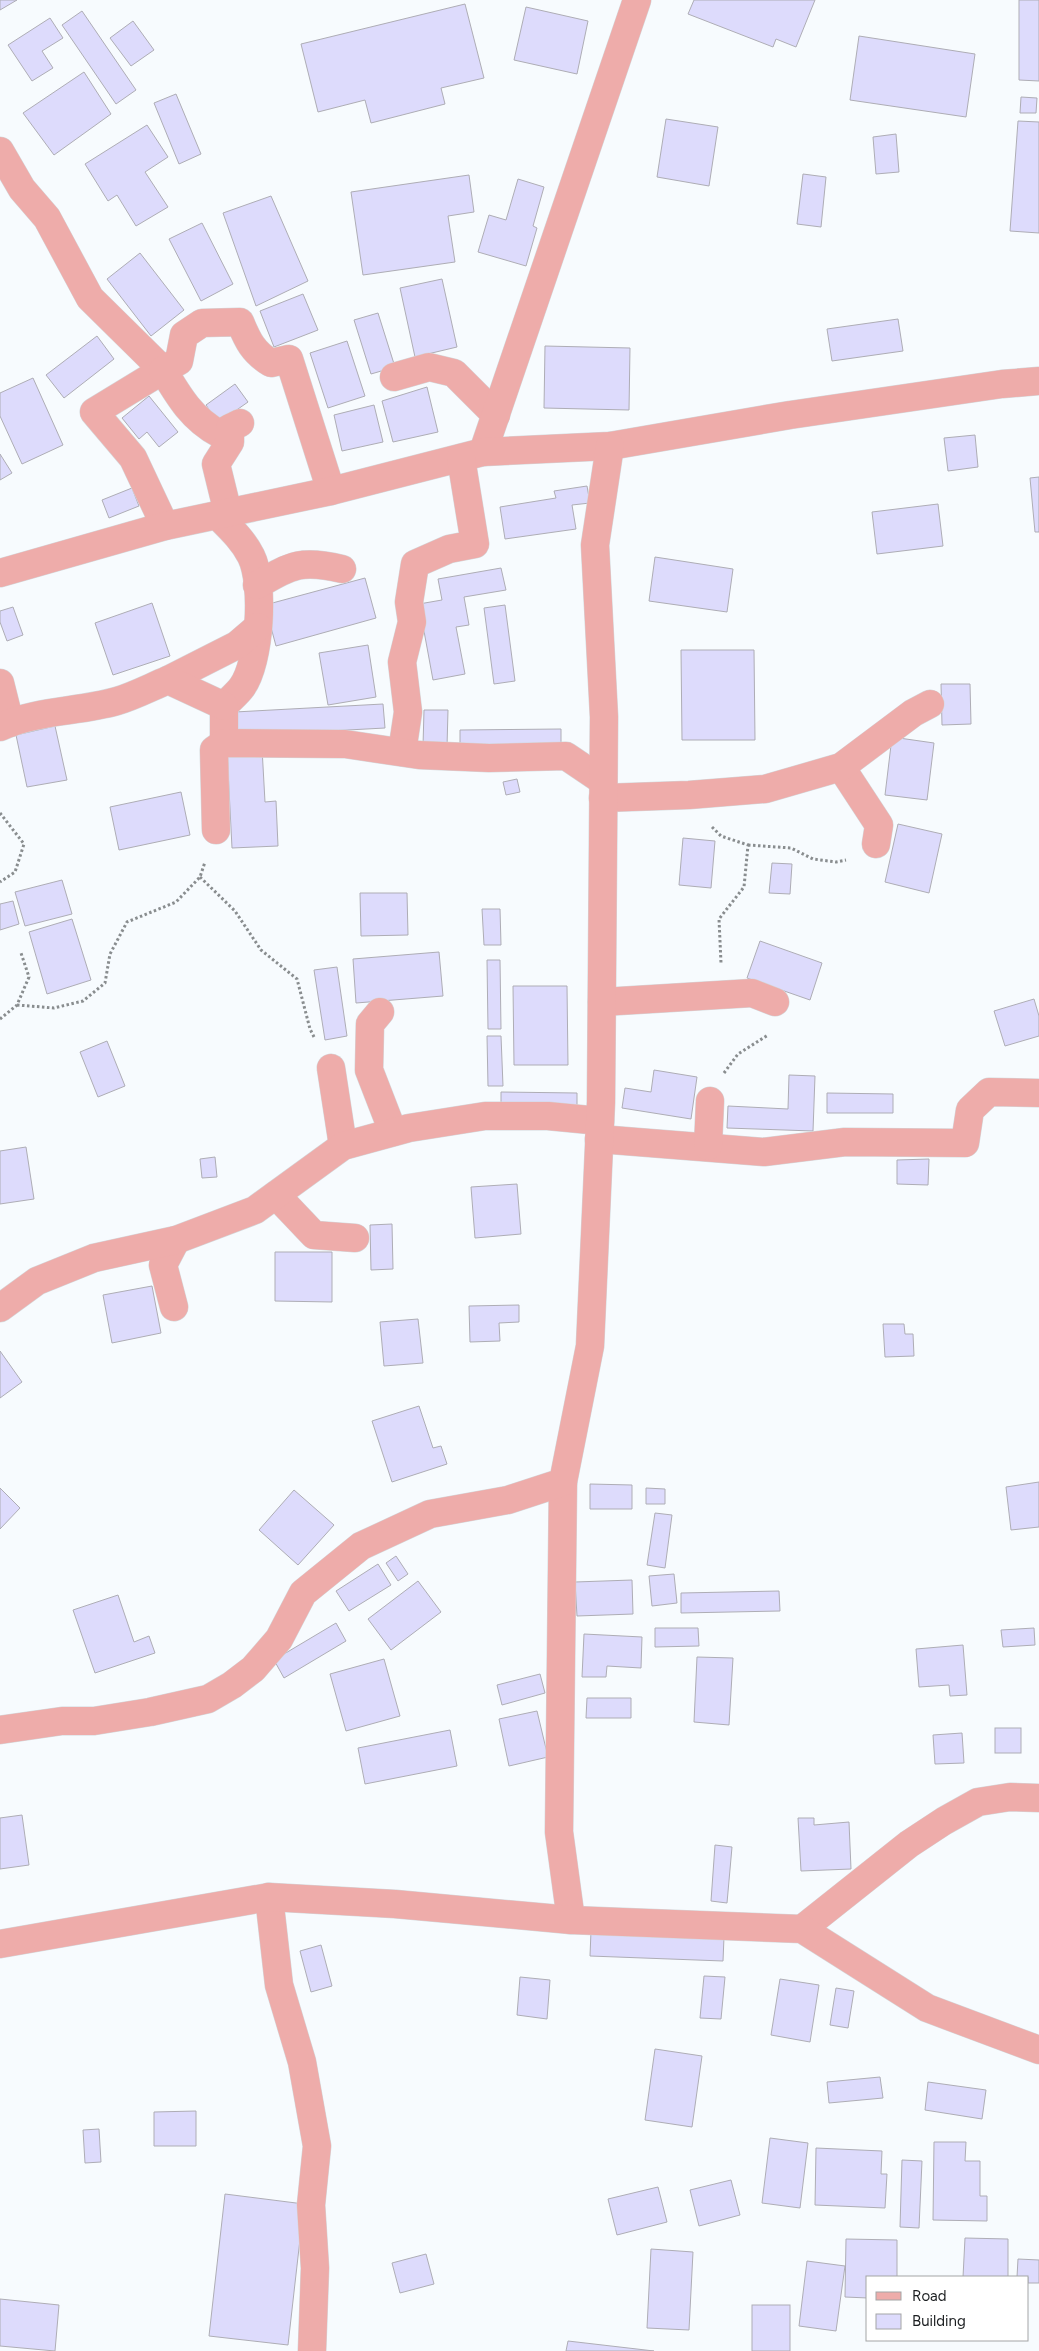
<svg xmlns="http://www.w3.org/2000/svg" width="1039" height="2351" font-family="Figtree,sans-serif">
<rect width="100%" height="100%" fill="#f7fbfe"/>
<g fill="#dddbfc" stroke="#aeadb5">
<path d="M0 0H17L0 10Z"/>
<path d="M694 0H815L796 47 776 39 773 47 688 14Z"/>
<path d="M1019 0H1039V81L1019 80Z"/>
<path d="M465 4 484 78 441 88 445 104 371 123 365 100 318 112 301 44Z"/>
<path d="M526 7 588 21 577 74 514 60Z"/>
<path d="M82 11 136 90 116 104 62 25Z"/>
<path d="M50 18 63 38 42 51 53 68 32 81 8 45Z"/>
<path d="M133 21 154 50 131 66 110 38Z"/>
<path d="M859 36 975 54 966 117 850 100Z"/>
<path d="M84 72 111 114 54 155 23 113Z"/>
<path d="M176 94 201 154 179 164 154 103Z"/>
<path d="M1021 97 1037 98 1036 113H1020Z"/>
<path d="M666 119 718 127 709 186 657 177Z"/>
<path d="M1018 121 1039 122V233L1010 231Z"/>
<path d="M147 125 168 157 145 172 168 207 136 226 117 195 108 201 85 164Z"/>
<path d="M896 134 899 172 876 174 873 137Z"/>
<path d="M803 174 826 177 821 227 797 224Z"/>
<path d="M469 175 474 212 448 216 455 262 363 275 351 192Z"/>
<path d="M518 179 544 187 533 226 537 228 526 266 478 252 489 215 506 220Z"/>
<path d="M271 196 308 281 256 306 223 213Z"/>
<path d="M202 223 233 284 201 301 169 239Z"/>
<path d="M140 253 184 310 151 336 107 279Z"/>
<path d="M442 279 457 347 415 357 400 288Z"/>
<path d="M303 294 318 330 274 347 260 311Z"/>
<path d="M378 313 395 367 371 374 354 320Z"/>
<path d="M898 319 903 351 832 361 827 329Z"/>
<path d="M97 336 114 359 64 398 46 375Z"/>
<path d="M347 341 365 396 328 408 310 353Z"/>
<path d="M545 346 630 348 629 410 544 408Z"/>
<path d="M33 378 63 445 22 464 0 416V393Z"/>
<path d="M235 384 248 402 218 423 206 405Z"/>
<path d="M427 387 438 432 393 442 382 401Z"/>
<path d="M149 396 178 432 159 447 147 432 139 439 122 418Z"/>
<path d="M374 405 383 442 342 451 334 415Z"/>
<path d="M975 435 978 467 948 471 944 438Z"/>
<path d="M0 454 12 473 0 480Z"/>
<path d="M1039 477V532H1035L1030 478Z"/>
<path d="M587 486 590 503 572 505 576 529 505 539 500 507 556 498 554 491Z"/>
<path d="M132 488 139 506 109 518 102 500Z"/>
<path d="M938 504 943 546 877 554 872 512Z"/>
<path d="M655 557 733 569 727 612 649 601Z"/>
<path d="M501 568 506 590 464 597 469 625 456 627 465 674 433 680 419 604 442 600 438 579Z"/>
<path d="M365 578 376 618 276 646 265 605Z"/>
<path d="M152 603 170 656 113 675 95 623Z"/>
<path d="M505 605 515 681 494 684 484 608Z"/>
<path d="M13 607 23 635 7 641 0 622V611Z"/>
<path d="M368 645 376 697 328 705 319 653Z"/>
<path d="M681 650H754L755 740H682Z"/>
<path d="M941 684H970L971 724 942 725Z"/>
<path d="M383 704 385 728 236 736 235 712Z"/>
<path d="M424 710H448L447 747 423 746Z"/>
<path d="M55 726 67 780 27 787 16 735Z"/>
<path d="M561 729V747L460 748V730Z"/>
<path d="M892 737 934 743 927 800 885 795Z"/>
<path d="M262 748 265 802 276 801 278 846 232 848 227 750Z"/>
<path d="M517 779 520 792 506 795 503 782Z"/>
<path d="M181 792 190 835 119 850 110 807Z"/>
<path d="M898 824 942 834 929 893 885 882Z"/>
<path d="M683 838 715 841 711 888 679 885Z"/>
<path d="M772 863 792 864 790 894 769 893Z"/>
<path d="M62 880 72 914 25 926 15 892Z"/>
<path d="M360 893H407L408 935 361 936Z"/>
<path d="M13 901 19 924 0 930V904Z"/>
<path d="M482 909H500L501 945H484Z"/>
<path d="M72 919 91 980 47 994 29 932Z"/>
<path d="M760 941 822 963 810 1000 747 978Z"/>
<path d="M439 952 443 996 356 1003 353 959Z"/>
<path d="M487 960H500L501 1029H488Z"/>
<path d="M337 967 347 1036 325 1040 314 970Z"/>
<path d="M513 986H567L568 1065H514Z"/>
<path d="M1034 999 1039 1016V1036L1005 1046 994 1011Z"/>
<path d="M487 1036H501L503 1086H488Z"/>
<path d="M107 1041 125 1086 98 1097 80 1052Z"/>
<path d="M654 1070 697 1077 691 1119 622 1108 625 1088 651 1092Z"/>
<path d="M789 1075 815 1076 813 1131 727 1128 728 1106 788 1109Z"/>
<path d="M501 1092 577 1093V1111L501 1109Z"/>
<path d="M827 1093 893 1094V1113H827Z"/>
<path d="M26 1147 34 1199 0 1204V1151Z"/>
<path d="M215 1157 217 1177 202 1178 200 1159Z"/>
<path d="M929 1159 928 1185 897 1184V1160Z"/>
<path d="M517 1184 521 1234 475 1238 471 1187Z"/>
<path d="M392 1224 393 1269 371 1270 370 1225Z"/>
<path d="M275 1252H332V1302L275 1301Z"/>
<path d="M152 1286 161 1333 112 1343 103 1295Z"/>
<path d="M519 1305V1322L499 1323 500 1341 470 1342 469 1306Z"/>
<path d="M418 1319 423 1363 384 1366 380 1322Z"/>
<path d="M883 1324H904L905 1334H913L914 1356 885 1357Z"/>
<path d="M0 1351 22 1382 0 1398Z"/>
<path d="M419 1406 433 1448 441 1446 447 1464 392 1482 372 1421Z"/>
<path d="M1039 1482V1527L1011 1530 1006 1487Z"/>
<path d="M590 1484 632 1485V1509H590Z"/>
<path d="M0 1488 20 1508 0 1529Z"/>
<path d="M646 1488 665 1489V1504H646Z"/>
<path d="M294 1490 334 1525 298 1565 259 1530Z"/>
<path d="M655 1513 672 1515 665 1568 647 1565Z"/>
<path d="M396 1556 408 1574 398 1581 386 1563Z"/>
<path d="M378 1564 391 1585 349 1611 336 1591Z"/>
<path d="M674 1574 677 1603 652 1606 649 1576Z"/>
<path d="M632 1580 633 1614 577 1616 575 1582Z"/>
<path d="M418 1581 441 1612 391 1650 368 1619Z"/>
<path d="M779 1591 780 1611 681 1613V1593Z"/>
<path d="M118 1595 134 1642 149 1636 155 1653 95 1673 73 1610Z"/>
<path d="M336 1623 346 1641 284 1678 274 1660Z"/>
<path d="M655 1628H698L699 1646 655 1647Z"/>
<path d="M1034 1628 1035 1645 1003 1647 1001 1630Z"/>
<path d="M584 1634 642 1637 641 1668 607 1666 606 1677H582Z"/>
<path d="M963 1645 967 1695 950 1696 949 1685 919 1687 916 1649Z"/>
<path d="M697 1657 733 1658 729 1725 694 1722Z"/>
<path d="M384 1659 400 1716 346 1731 330 1674Z"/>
<path d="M540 1674 545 1693 502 1705 497 1685Z"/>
<path d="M587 1698H631V1718H586Z"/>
<path d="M537 1711 548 1757 509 1766 499 1719Z"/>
<rect x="995" y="1728" width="26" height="25"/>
<path d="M450 1730 457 1766 365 1784 358 1748Z"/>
<path d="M962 1733 964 1763 935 1764 933 1735Z"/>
<path d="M22 1815 29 1865 0 1869V1818Z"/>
<path d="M798 1818H814V1825L849 1822 851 1869 801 1871Z"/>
<path d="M715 1845 732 1847 727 1903 711 1901Z"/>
<path d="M591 1931 724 1937 723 1961 590 1956Z"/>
<path d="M321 1945 332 1986 311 1992 300 1951Z"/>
<path d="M704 1976 725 1977 721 2019 700 2018Z"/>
<path d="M520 1977 550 1980 547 2019 517 2015Z"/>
<path d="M780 1979 819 1985 810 2042 771 2035Z"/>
<path d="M836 1988 854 1991 848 2028 830 2025Z"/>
<path d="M655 2049 702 2056 692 2127 645 2120Z"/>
<path d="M880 2077 883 2098 829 2103 827 2082Z"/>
<path d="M928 2082 986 2090 982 2119 925 2110Z"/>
<path d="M196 2111V2146H154V2112Z"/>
<path d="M99 2129 101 2162 85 2163 83 2130Z"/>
<path d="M770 2138 808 2143 800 2208 762 2203Z"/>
<path d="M934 2142H966L965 2161H980V2196H987V2221L933 2220Z"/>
<path d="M816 2148 882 2151 881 2174H887L885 2208 815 2205Z"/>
<path d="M902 2160 922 2161 919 2228 900 2227Z"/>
<path d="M731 2180 740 2215 699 2226 690 2190Z"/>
<path d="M658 2187 667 2222 617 2235 608 2199Z"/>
<path d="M225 2194 304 2204 288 2345 209 2336Z"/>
<path d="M965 2238 1008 2239V2277H963Z"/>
<path d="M846 2239 897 2240V2277H868V2298L845 2297Z"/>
<path d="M651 2249 693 2252 689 2330 647 2328Z"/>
<path d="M426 2254 434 2284 400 2293 392 2263Z"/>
<path d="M1018 2259 1039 2260V2283H1028V2277H1017Z"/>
<path d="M807 2261 845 2266 836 2331 799 2326Z"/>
<path d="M0 2299 59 2305 55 2351 0 2346Z"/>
<rect x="752" y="2305" width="38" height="46"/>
<path d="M568 2341 654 2351H566Z"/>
</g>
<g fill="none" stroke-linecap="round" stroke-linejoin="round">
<g stroke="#d4d8db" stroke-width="29">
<g id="street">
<path d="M0 151 22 189 47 218 90 298 163 370 94 412 133 458 165 526"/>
<path d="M394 377 429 367 454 373 496 415"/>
<path d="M230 428 220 434C192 419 179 397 163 370L179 361 184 335 202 323 240 322C248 341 253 352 271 363L289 359 331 491"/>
<path d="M483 452 637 0"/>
<path d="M228 513 216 464 230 442V428L240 423"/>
<path d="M217 515C230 528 243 540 251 556 265 584 260 662 242 687 237 694 229 700 224 706V743"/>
<path d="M0 573 165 526 331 491 483 452 610 446 790 415 1002 384 1039 381"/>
<path d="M257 585C292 565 301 559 342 569"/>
<path d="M168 680 237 645 258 627"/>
<path d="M0 683 10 723"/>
<path d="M0 727C37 710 79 712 117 701 134 696 151 687 168 680L224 706"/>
<path d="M402 752 408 712 402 662 412 622 409 602 415 564 449 549 475 544 461 458"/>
<path d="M841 767 879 825 876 844"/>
<path d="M603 798 689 795 765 789 841 767 913 713 930 704"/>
<path d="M216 830 214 750 224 743 345 744 419 755 489 758 566 756 603 781"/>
<path d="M602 1002 752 993 775 1002"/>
<path d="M380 1012 370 1024 369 1070 393 1132"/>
<path d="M331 1068 343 1146"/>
<path d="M599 1139 764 1152 845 1142 965 1143 970 1110 989 1092 1039 1093"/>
<path d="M708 1146 710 1101"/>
<path d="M276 1195 314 1235 355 1238"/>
<path d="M174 1307 163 1265 176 1240"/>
<path d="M0 1308 37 1281 94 1258 176 1240 255 1210 343 1146 409 1128 485 1116H548L600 1121"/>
<path d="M563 1482 559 1832 571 1920"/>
<path d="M0 1730 62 1721H94L150 1712 208 1699 232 1685 253 1669 279 1639 303 1593 361 1546 430 1514 508 1500 563 1482 590 1346 601 1102 604 717 595 545 610 446"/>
<path d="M269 1897 279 1985 302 2062 317 2146 311 2205 315 2268 312 2351"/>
<path d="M802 1929 909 1844 944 1821 978 1802 1010 1797 1039 1798"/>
<path d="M0 1944 269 1897 395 1904 571 1920 802 1929 927 2008 1039 2050"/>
</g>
</g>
<g stroke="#898d8f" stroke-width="3" stroke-dasharray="2.5 2.5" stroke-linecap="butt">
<path d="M0 813 24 844 15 872 0 882"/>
<path d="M712 827 721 836 748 845 744 887 719 919 721 963"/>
<path d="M748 845 791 848 813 859 836 862 846 860"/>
<path d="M200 877 235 911 261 950 297 979 310 1029 315 1039"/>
<path d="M17 1005 54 1008 83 1001 105 983 110 954 127 922 176 902 200 877 205 862"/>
<path d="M0 1019 17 1005 29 977 21 953"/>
<path d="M724 1073 738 1054 768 1035"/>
</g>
<use href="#street" stroke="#eeacaa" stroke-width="28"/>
</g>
<rect x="866" y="2276" width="162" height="65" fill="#ffffff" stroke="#a4a5a6"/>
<rect x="876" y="2292" width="25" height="8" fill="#eeacaa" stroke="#a4a5a6"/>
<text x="912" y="2301" font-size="15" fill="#1c1f21">Road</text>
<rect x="876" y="2314" width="25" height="15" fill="#dddbfc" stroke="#a4a5a6"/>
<text x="912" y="2326" font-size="15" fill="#1c1f21">Building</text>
</svg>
